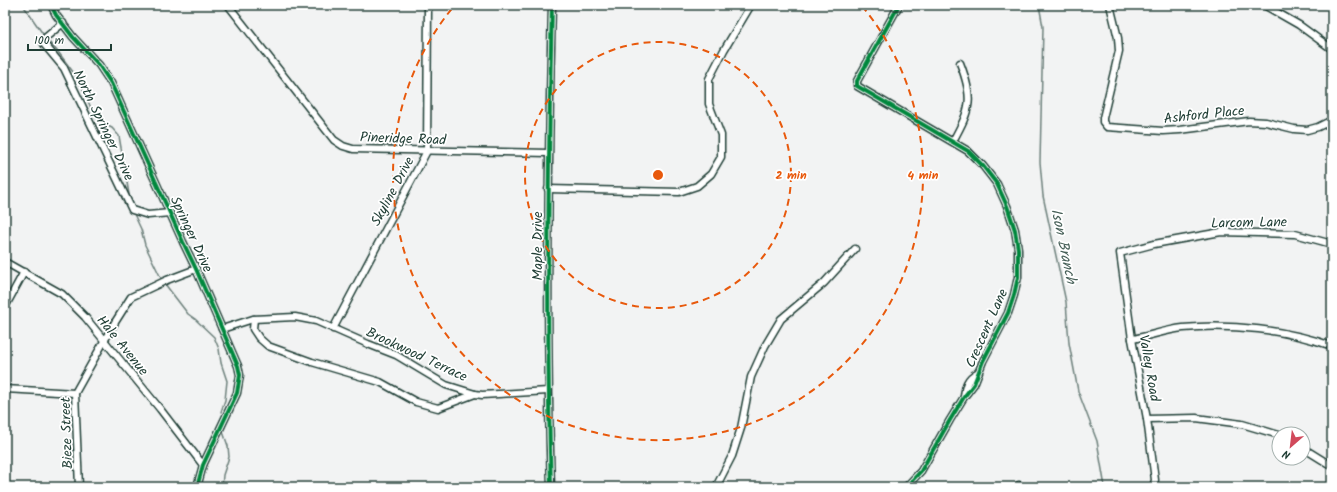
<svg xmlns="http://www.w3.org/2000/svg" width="1337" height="492" font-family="Kalam,sans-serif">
<rect width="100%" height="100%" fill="#f2f3f3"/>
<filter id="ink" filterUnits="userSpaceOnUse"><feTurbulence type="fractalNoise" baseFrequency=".025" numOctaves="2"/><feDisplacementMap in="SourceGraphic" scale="8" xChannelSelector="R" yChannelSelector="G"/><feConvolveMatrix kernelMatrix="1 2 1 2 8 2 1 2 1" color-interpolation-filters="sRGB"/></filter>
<g filter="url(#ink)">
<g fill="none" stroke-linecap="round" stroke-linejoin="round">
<g stroke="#6d807b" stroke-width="1.5">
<path d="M23 5 45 37"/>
<path d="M1039 5 1043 27 1040 162 1043 196 1066 302 1069 343 1078 391 1097 441 1105 487"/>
<path d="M47 40 59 53 79 80 94 115 101 123 112 128 119 136 130 200"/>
<path d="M133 212 141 229 145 245 161 278"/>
<path d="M165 284 188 314 195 319 214 337 219 349 221 363 227 381 225 400 221 412"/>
<path d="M222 487 223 475 229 457 228 446 222 429"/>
</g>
<g stroke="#1f3d34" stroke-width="9">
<g id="minor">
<path d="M51 5 56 15 73 37 99 65 111 83 183 242 196 269 238 366 240 375 237 393 203 465 197 487"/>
<path d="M228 5 334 140 343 146 353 149 548 153"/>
<path d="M899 5 857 81V86L968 151 983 166 997 184 1007 206 1015 230 1018 249V277L1014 295 1008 313 983 361 974 384 964 397 950 420 921 471 906 487"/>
<path d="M1110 5 1118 38 1119 51 1103 118V122L1107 127 1163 131 1180 130 1249 121 1266 122 1294 129 1307 130 1318 127 1332 120"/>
<path d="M1264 5 1299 25 1332 49"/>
<path d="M63 23 45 38 44 44 64 68 132 210 148 215 170 213"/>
<path d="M953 141C971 108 974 99 960 63"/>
<path d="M548 189 679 192 697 186 711 174 721 157V135L709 104V79L724 50 751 5"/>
<path d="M5 262 62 294 85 317 160 409 203 465"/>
<path d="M5 307 24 272"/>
<path d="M254 319 253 329 259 338 268 346 312 362 380 382 416 402 438 408 475 394"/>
<path d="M222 329 253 319 295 317 316 321 368 344 396 355 446 385 475 394 482 395 548 391"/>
<path d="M333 329 427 151 428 5"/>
<path d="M1132 339C1149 336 1166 330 1183 328 1231 323 1287 330 1332 346"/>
<path d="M5 389 75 393"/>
<path d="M964 397C965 386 967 378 977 373"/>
<path d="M1147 419 1196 418 1242 424 1279 435"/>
<path d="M1303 448 1332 466"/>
<path d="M79 487 75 393 112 327 131 297 167 280 196 269"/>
<path d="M551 487C546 326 548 166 552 5"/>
<path d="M716 487 732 456 741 428 751 377 765 346 781 319 824 283 855 249"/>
<path d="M1018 487 1019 485"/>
<path d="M1153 487 1155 480 1147 419 1132 339 1120 253 1154 244 1221 232 1295 234 1332 244"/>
</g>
</g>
<use href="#minor" stroke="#fff" stroke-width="6"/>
<g stroke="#fff" stroke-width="6">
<g id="cycleway">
<path d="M51 5 56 15 73 37 99 65 111 83 183 242 196 269 238 366 240 375 237 393 203 465 197 487"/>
<path d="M899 5 857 81V86L968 151 983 166 997 184 1007 206 1015 230 1018 249V277L1014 295 1008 313 983 361 974 384 964 397 950 420 921 471 906 487"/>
<path d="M551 487C546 326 548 166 552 5"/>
</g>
</g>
<use href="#cycleway" stroke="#00873e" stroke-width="4"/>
</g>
</g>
<g fill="none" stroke="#e8590c" stroke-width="2" stroke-dasharray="7 5">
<circle cx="658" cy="175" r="133"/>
<path d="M862 6A265 265 0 1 1 454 6"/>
</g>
<g text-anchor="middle" stroke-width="3.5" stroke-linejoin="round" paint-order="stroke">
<g font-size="14" fill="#1f3d34" stroke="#fff">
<text transform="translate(1204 114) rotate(-6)" y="5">Ashford Place</text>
<text transform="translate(104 125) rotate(64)" y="5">North Springer Drive</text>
<text transform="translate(403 138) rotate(2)" y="5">Pineridge Road</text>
<text transform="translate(392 191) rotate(-62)" y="5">Skyline Drive</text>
<text transform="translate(1249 222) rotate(-1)" y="5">Larcom Lane</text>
<text transform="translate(192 234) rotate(65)" y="5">Springer Drive</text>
<text transform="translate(537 246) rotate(-90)" y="5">Maple Drive</text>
<text transform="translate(986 328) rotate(-66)" y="5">Crescent Lane</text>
<text transform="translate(123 345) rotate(51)" y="5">Hale Avenue</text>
<text transform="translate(417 354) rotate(25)" y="5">Brookwood Terrace</text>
<text transform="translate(1150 368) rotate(80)" y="5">Valley Road</text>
<text transform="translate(66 433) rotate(-92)" y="5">Bieze Street</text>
</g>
<g font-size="15" font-style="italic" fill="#465f57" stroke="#fff">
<text transform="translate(1064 246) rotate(78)" y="5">Ison Branch</text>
</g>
</g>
<circle cx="658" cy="175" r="6" fill="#e8590c" stroke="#fff" stroke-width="2"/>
<g font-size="12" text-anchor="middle" font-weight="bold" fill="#e8590c" stroke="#fff" stroke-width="3.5" stroke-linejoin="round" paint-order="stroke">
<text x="791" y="179">2 min</text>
<text x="923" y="179">4 min</text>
</g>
<rect width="1337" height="492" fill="none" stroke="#fff" stroke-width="20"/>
<rect x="10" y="10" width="1317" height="472" fill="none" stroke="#1f3d34" stroke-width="1.5" filter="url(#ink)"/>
<g transform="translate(1291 446) rotate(208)"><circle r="19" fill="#ffffff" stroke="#a5b1ae"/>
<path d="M0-3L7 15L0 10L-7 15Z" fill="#d1495b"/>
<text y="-6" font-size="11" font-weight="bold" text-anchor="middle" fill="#1f3d34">N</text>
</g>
<path d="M28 44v6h83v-6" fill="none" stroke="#1f3d34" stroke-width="2"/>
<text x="34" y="44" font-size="12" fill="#1f3d34" stroke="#ffffff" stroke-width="3" paint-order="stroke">100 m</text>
</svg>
